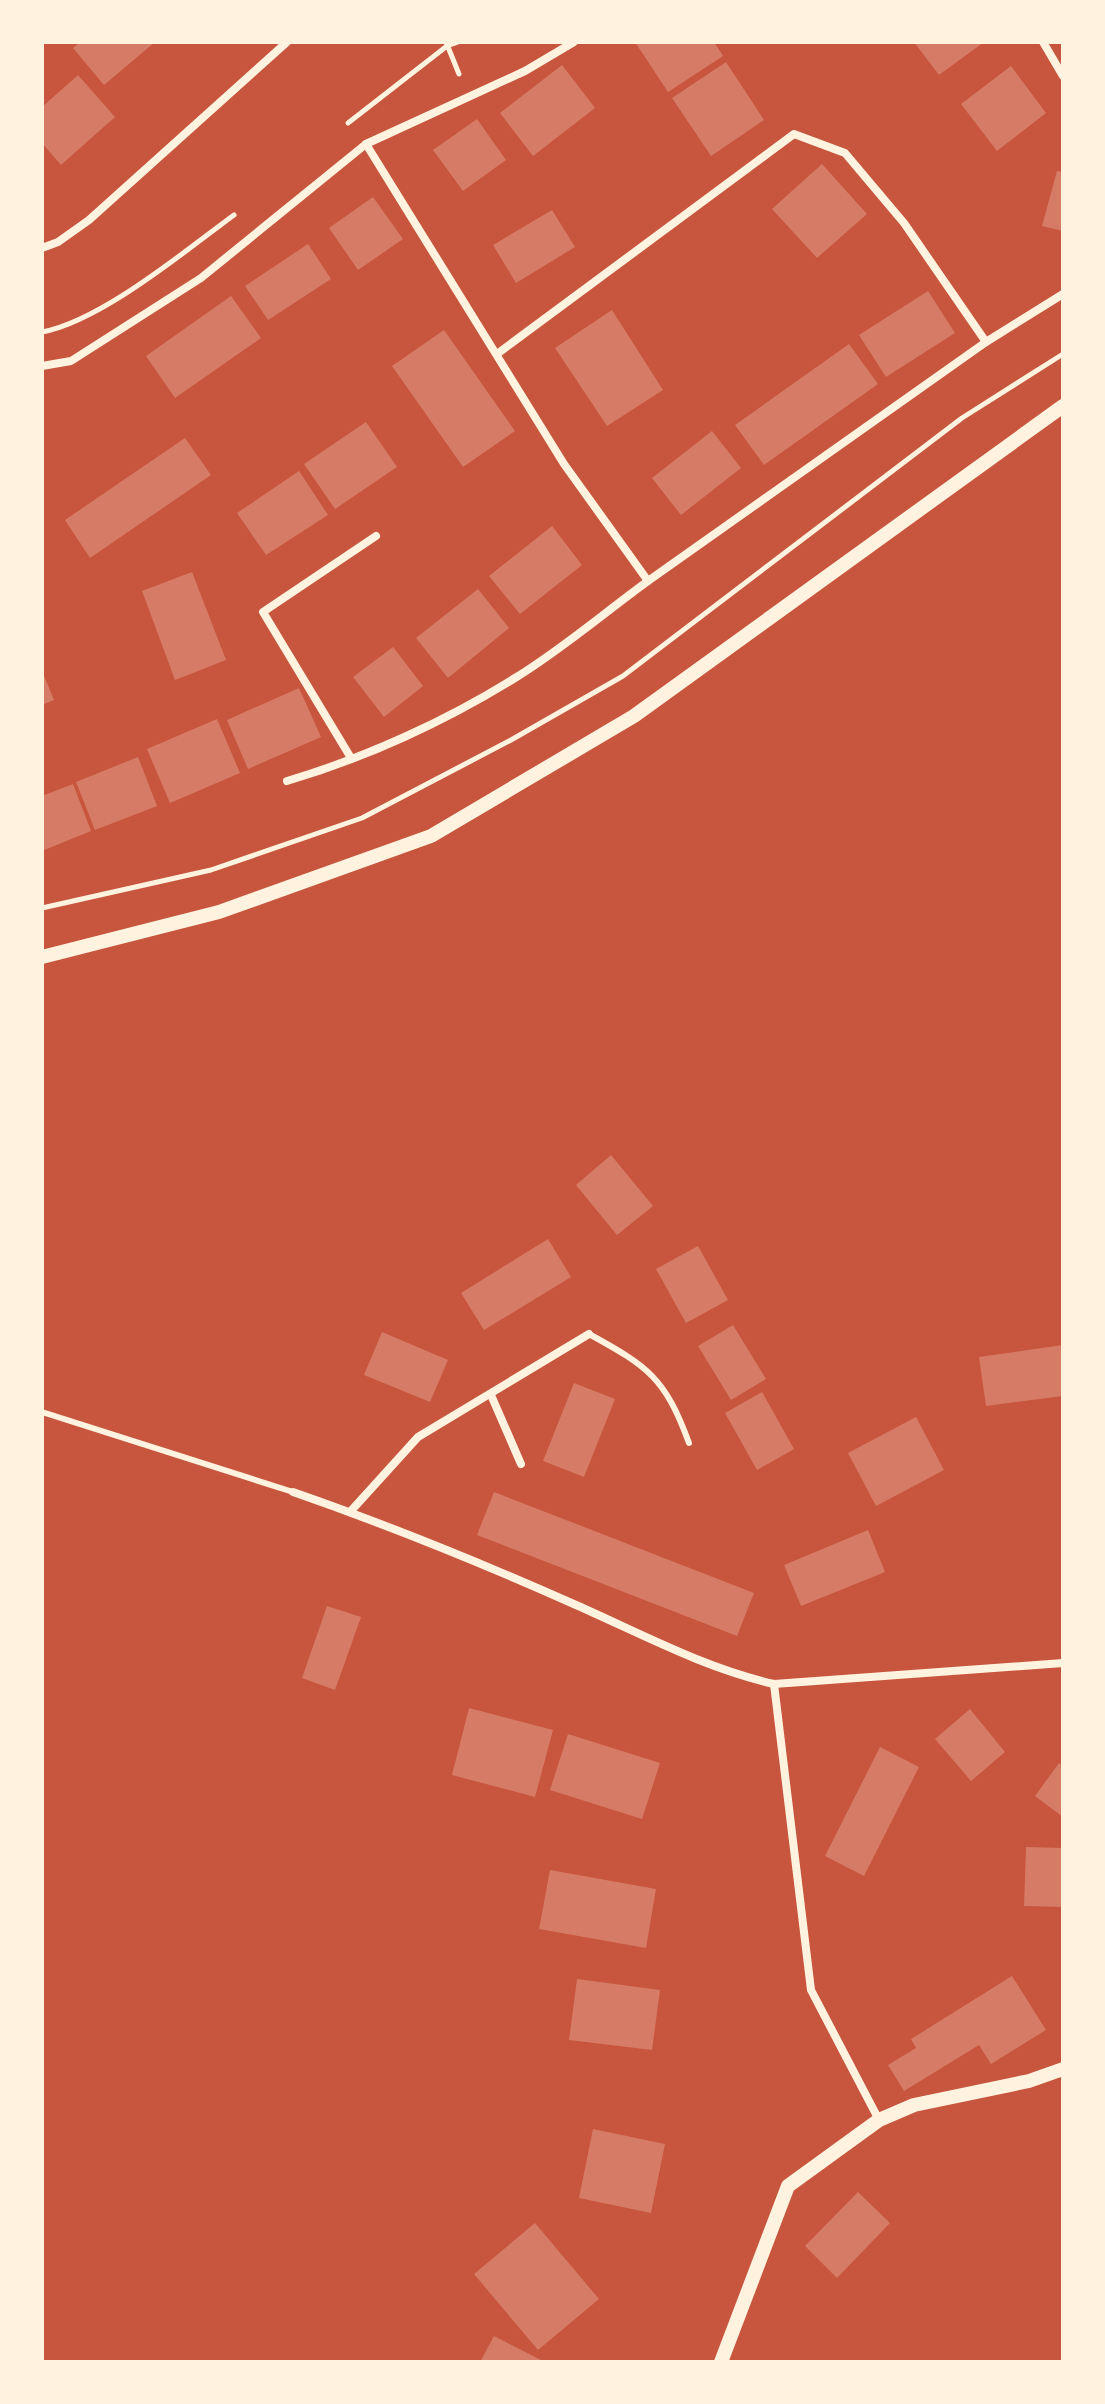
<svg xmlns="http://www.w3.org/2000/svg" width="1105" height="2404" font-family="'Exo 2',sans-serif">
<rect width="100%" height="100%" fill="#c8553d"/>
<g fill="#d67c66">
<path d="M80 42H155L104 85 73 48Z"/>
<path d="M635 42H714L723 56 668 92Z"/>
<path d="M914 42H984L939 75Z"/>
<path d="M726 62 764 120 711 156 672 98Z"/>
<path d="M562 65 595 108 533 156 500 113Z"/>
<path d="M1011 66 1046 113 997 151 961 104Z"/>
<path d="M78 75 115 117 61 165 42 143V107Z"/>
<path d="M477 119 506 160 463 191 433 150Z"/>
<path d="M822 164 867 214 817 258 772 209Z"/>
<path d="M1057 171 1063 172V231L1042 226Z"/>
<path d="M373 197 403 239 358 270 329 228Z"/>
<path d="M552 210 575 247 516 283 493 245Z"/>
<path d="M308 244 331 279 268 320 245 286Z"/>
<path d="M928 291 955 333 886 377 859 335Z"/>
<path d="M231 296 261 338 175 398 146 356Z"/>
<path d="M612 310 663 390 607 426 555 348Z"/>
<path d="M444 330 515 431 463 467 392 366Z"/>
<path d="M849 344 878 384 764 465 735 425Z"/>
<path d="M366 422 397 467 335 509 304 464Z"/>
<path d="M712 431 741 468 681 515 652 478Z"/>
<path d="M185 438 211 475 90 558 65 520Z"/>
<path d="M299 471 328 515 266 555 237 513Z"/>
<path d="M552 526 582 565 520 614 489 576Z"/>
<path d="M192 572 226 660 175 680 142 591Z"/>
<path d="M478 589 509 628 448 678 416 638Z"/>
<path d="M393 647 423 686 384 717 353 677Z"/>
<path d="M42 671 54 700 42 705Z"/>
<path d="M299 688 321 737 248 769 227 720Z"/>
<path d="M217 719 240 773 170 803 147 749Z"/>
<path d="M138 757 157 806 95 830 76 782Z"/>
<path d="M73 784 91 831 42 851V796Z"/>
<path d="M611 1155 653 1206 617 1235 576 1185Z"/>
<path d="M548 1239 571 1277 484 1330 461 1293Z"/>
<path d="M698 1246 728 1300 686 1323 656 1269Z"/>
<path d="M733 1325 766 1379 731 1400 698 1346Z"/>
<path d="M382 1332 448 1360 430 1402 364 1375Z"/>
<path d="M1063 1345V1396L986 1406 979 1357Z"/>
<path d="M574 1383 615 1399 584 1477 543 1461Z"/>
<path d="M762 1392 794 1449 757 1470 725 1413Z"/>
<path d="M916 1417 944 1470 876 1506 848 1453Z"/>
<path d="M494 1492 754 1593 737 1636 477 1535Z"/>
<path d="M868 1530 885 1572 801 1606 784 1565Z"/>
<path d="M327 1606 361 1617 335 1690 302 1678Z"/>
<path d="M469 1708 553 1730 535 1797 452 1775Z"/>
<path d="M970 1709 1005 1752 971 1781 935 1739Z"/>
<path d="M568 1734 660 1763 642 1819 550 1790Z"/>
<path d="M880 1747 919 1767 864 1876 825 1856Z"/>
<path d="M1059 1763 1063 1766V1817L1035 1796Z"/>
<path d="M1026 1847 1063 1848V1907L1024 1906Z"/>
<path d="M550 1870 656 1889 646 1948 539 1929Z"/>
<path d="M1012 1976 1046 2030 991 2064 979 2045 904 2091 888 2065 916 2048 911 2039Z"/>
<path d="M577 1979 660 1990 652 2050 569 2040Z"/>
<path d="M593 2129 665 2144 651 2213 579 2198Z"/>
<path d="M858 2192 890 2223 837 2278 805 2246Z"/>
<path d="M535 2223 599 2299 538 2350 474 2274Z"/>
<path d="M494 2336 545 2362H480Z"/>
</g>
<g fill="none" stroke-linecap="round" stroke-linejoin="round">
<g stroke="#fff3e0" stroke-width="5">
<path d="M446 42 459 74"/>
<path d="M348 123 447 46 458 42"/>
<path d="M42 332C101 321 185 251 234 215"/>
<path d="M42 908 211 870 362 818 511 740 623 676 962 418 1063 354"/>
</g>
<g stroke="#fff3e0" stroke-width="6">
<path d="M589 1334C649 1367 665 1378 689 1443"/>
<path d="M42 1412 293 1492"/>
</g>
<g stroke="#fff3e0" stroke-width="8">
<path d="M1043 42 1063 76"/>
<path d="M366 144 564 464 648 581 986 342 1063 294"/>
<path d="M42 248 58 242 89 220 287 42"/>
<path d="M497 354 794 134 845 153 904 223 986 342"/>
<path d="M42 366 71 361 201 278 366 144 525 71 574 42"/>
<path d="M351 758 263 612 376 536"/>
<path d="M287 781C365 758 446 721 515 678 561 650 604 613 648 581"/>
<path d="M491 1395 521 1464"/>
<path d="M293 1492C388 1525 484 1564 576 1605 642 1634 704 1668 774 1684L1063 1663"/>
<path d="M350 1512 418 1437 589 1334"/>
<path d="M774 1684 811 1990 879 2120"/>
</g>
<g stroke="#fff3e0" stroke-width="14">
<path d="M42 957 219 912 431 836 634 716 1063 406"/>
<path d="M721 2362 788 2186 879 2120 914 2105 1029 2081 1063 2069"/>
</g>
</g>
<rect width="1105" height="2404" fill="none" stroke="#fff3e0" stroke-width="88"/>
</svg>
